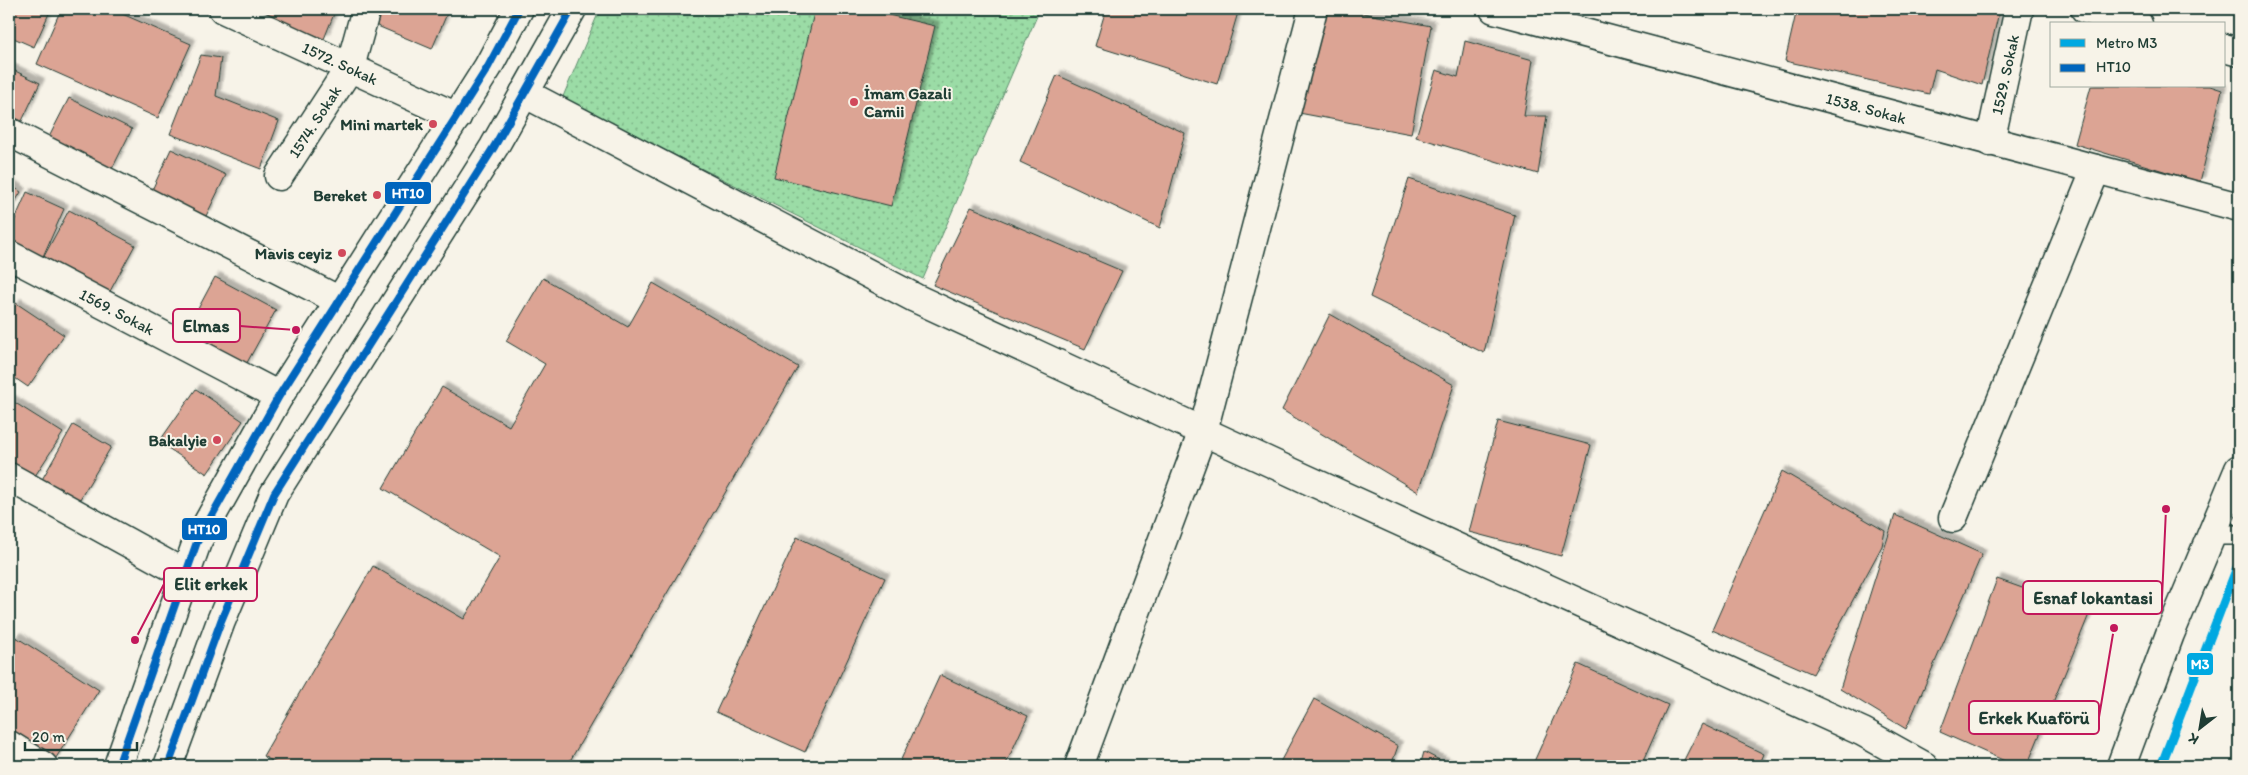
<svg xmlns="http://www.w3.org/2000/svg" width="2248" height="775" font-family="Itim,sans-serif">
<defs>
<pattern id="park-dots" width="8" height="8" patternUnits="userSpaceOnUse" patternTransform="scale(1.25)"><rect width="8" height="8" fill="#9bdca6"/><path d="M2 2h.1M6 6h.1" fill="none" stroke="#7eb488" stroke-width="1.8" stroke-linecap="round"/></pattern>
<filter id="shadow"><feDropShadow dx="4.5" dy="-4.5" stdDeviation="1" flood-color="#0004"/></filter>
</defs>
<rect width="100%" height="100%" fill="#f7f3e8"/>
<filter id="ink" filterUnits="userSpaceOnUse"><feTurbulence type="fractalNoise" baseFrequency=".02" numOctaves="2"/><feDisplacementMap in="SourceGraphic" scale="10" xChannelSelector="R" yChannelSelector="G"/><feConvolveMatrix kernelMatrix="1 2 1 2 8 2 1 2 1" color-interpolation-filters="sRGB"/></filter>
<g filter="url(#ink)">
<path fill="url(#park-dots)" stroke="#5d8c6d" d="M600 9H1040L923 279 562 99Z"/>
<g fill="#dca494" stroke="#1f3d34" filter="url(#shadow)">
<path d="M9 9H51L34 47 9 36Z"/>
<path d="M61 9H111L191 44 158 118 37 64Z"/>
<path d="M252 9H336L324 39Z"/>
<path d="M374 9H449L432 49 368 22Z"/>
<path d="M815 9H863L935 26 891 206 774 177Z"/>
<path d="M1106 9H1239L1217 84 1095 46Z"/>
<path d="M1319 9H1341L1431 26 1411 134 1299 113Z"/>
<path d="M1797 9H1987L1999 12 1982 85 1935 69 1929 94 1785 61Z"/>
<path d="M1465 41 1533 60 1524 116H1547L1538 174 1416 137 1436 70 1458 77Z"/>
<path d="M201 55 221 58 216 96 279 121 261 169 170 134Z"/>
<path d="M9 68 40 83 22 121 9 115Z"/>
<path d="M1057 75 1185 133 1160 228 1020 162Z"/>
<path d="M2091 86H2210L2222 90 2200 182 2075 144Z"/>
<path d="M69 98 132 129 111 171 48 139Z"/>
<path d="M171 149 226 175 206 216 152 190Z"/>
<path d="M1409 179 1515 215 1484 353 1370 297Z"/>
<path d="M9 184 21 192 9 212Z"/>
<path d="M27 192 64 209 41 261 9 246V233Z"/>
<path d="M971 207 1122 271 1085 349 933 285Z"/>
<path d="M69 210 135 245 108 295 42 260Z"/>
<path d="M215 277 276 310 243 370 183 337Z"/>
<path d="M543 278 628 327 653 283 798 367 567 766H281L263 756 373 566 464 619 500 557 383 488 442 387 509 426 545 364 506 341Z"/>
<path d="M16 303 64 335 28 387 9 374V316Z"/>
<path d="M1330 314 1454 385 1418 492 1282 410Z"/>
<path d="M196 389 243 421 207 474 159 442Z"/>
<path d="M9 399 63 433 33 479 9 464Z"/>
<path d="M1498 421 1591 445 1561 556 1469 532Z"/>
<path d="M73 425 111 447 77 504 40 483Z"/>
<path d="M1782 471 1885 531 1882 546 1813 674 1712 630Z"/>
<path d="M1895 515 1982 554 1906 729 1840 689Z"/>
<path d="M797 537 885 578 805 752 716 712Z"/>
<path d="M1997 579 2090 612 2027 766H2016L1940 732Z"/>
<path d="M16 637 99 690 54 761 9 732V649Z"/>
<path d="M1578 664 1668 705 1641 766H1532Z"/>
<path d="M940 675 1028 716 1005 766H898Z"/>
<path d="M1314 699 1398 746 1391 766H1278Z"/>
<path d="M1702 724 1764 754 1759 766H1681Z"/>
<path d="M1424 752 1451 766H1420Z"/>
</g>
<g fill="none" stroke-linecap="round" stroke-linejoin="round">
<g stroke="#1f3d34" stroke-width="22">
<path id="lane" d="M2211 535H2239"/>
</g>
<g stroke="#1f3d34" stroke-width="31">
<g id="street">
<path id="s1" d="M223 9 457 117"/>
<path id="s2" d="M1494 9 2239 207"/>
<path d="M2085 9 2138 24"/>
<path d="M2224 48 2239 52"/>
<path d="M524 93 915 298 1304 478 1863 732 1924 766"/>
<path d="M9 132 340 301"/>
<path id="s3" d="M1990 142 2019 9"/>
<path id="s4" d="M279 176 350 67 366 9"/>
<path id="s5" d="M9 255 279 396"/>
<path d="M9 477 185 574"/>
<path d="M1953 518 2096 169"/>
<path d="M9 745 43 766"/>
<path d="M1079 766 1203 431 1313 9"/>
</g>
</g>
<g stroke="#1f3d34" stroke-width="31">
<g id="secondary">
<path d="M118 766 197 542 279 396 488 67 519 9"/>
<path d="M168 766 221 621 274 494 494 147 572 9"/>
<path d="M2121 766 2170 634 2239 469"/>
</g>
</g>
<use href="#lane" stroke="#f7f3e8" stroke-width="19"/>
<use href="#street" stroke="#f7f3e8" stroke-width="28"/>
<use href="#secondary" stroke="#f7f3e8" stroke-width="28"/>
<g stroke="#f7f3e8" stroke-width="11">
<g id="bus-1">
<path d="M118 766 197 542 279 396 488 67 519 9"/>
<path d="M168 766 221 621 274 494 494 147 572 9"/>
</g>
</g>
<use href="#bus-1" stroke="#0065bd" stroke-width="8"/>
<g stroke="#f7f3e8" stroke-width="12">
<path id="metro-1" d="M2161 766 2239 562"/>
</g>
<use href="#metro-1" stroke="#00a8e1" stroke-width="9"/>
</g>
</g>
<g fill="#d1495b" stroke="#f7f3e8" stroke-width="2">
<circle cx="854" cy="102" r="5"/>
<circle cx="433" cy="124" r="5"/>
<circle cx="377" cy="195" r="5"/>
<circle cx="342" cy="253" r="5"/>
<circle cx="217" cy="440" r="5"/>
</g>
<g text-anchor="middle" stroke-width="4" stroke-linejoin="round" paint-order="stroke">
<g font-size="16" fill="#1f3d34" stroke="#f7f3e8">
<text dy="6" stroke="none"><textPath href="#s1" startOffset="129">1572. Sokak</textPath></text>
<text dy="6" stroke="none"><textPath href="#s3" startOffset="69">1529. Sokak</textPath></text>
<text dy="6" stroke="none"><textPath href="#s2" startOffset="385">1538. Sokak</textPath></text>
<text dy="6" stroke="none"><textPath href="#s4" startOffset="65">1574. Sokak</textPath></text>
<text dy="6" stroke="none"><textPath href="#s5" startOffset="122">1569. Sokak</textPath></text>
</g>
<g font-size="16" font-weight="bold" fill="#1f3d34" stroke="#f7f3e8" text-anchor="end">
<text x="864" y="99" text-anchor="start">İmam Gazali<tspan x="864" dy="18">Camii</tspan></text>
<text x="423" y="130">Mini martek</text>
<text x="367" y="201">Bereket</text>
<text x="332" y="259">Mavis ceyiz</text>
<text x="207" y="446">Bakalyie</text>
</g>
</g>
<path fill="none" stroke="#c2185b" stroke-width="2" d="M296 330L240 326M135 640L164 584M2166 509L2162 598M2114 628L2099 717"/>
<g fill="#c2185b" stroke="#f7f3e8" stroke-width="2">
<circle cx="296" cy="330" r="5"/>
<circle cx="135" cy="640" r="5"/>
<circle cx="2166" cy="509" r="5"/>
<circle cx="2114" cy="628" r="5"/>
</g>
<g fill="#f7f3e8" stroke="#c2185b" stroke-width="2">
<rect x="173" y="309" width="67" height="33" rx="5"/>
<rect x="164" y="568" width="93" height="33" rx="5"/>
<rect x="2023" y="581" width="139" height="33" rx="5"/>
<rect x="1969" y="701" width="130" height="33" rx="5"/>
</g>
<g font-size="18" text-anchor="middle" font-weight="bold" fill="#1f3d34">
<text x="206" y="332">Elmas</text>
<text x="211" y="590">Elit erkek</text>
<text x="2093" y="604">Esnaf lokantasi</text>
<text x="2034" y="724">Erkek Kuaförü</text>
</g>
<g stroke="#f7f3e8" stroke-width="2">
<rect x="384" y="181" width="48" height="24" rx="5" fill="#0065bd"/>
<rect x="181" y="517" width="47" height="24" rx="5" fill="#0065bd"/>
<rect x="2186" y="652" width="28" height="24" rx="5" fill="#00a8e1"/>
</g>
<g font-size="14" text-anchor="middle" font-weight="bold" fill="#fff">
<text x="408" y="198">HT10</text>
<text x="204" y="534">HT10</text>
<text x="2200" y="669">M3</text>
</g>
<rect width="2248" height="775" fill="none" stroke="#f7f3e8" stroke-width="30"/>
<rect x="15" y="15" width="2218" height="745" fill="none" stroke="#1f3d34" stroke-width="2" filter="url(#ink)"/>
<rect x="2050" y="22" width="175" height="65" fill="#f7f3e8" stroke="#a1aaa0"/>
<rect x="2060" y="39" width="25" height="8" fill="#00a8e1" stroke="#a1aaa0"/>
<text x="2096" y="48" font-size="15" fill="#1f3d34">Metro M3</text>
<rect x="2060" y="64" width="25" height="8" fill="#0065bd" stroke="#a1aaa0"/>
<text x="2096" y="72" font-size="15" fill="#1f3d34">HT10</text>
<g transform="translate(2200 728) rotate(211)" stroke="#f7f3e8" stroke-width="4" paint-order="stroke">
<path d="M0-4L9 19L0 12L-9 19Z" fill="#1f3d34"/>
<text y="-8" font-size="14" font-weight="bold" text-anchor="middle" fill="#1f3d34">K</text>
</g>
<path d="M25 742v8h112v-8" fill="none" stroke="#1f3d34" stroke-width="2.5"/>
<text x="32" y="742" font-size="15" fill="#1f3d34" stroke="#f7f3e8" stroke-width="4" paint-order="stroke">20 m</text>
</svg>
